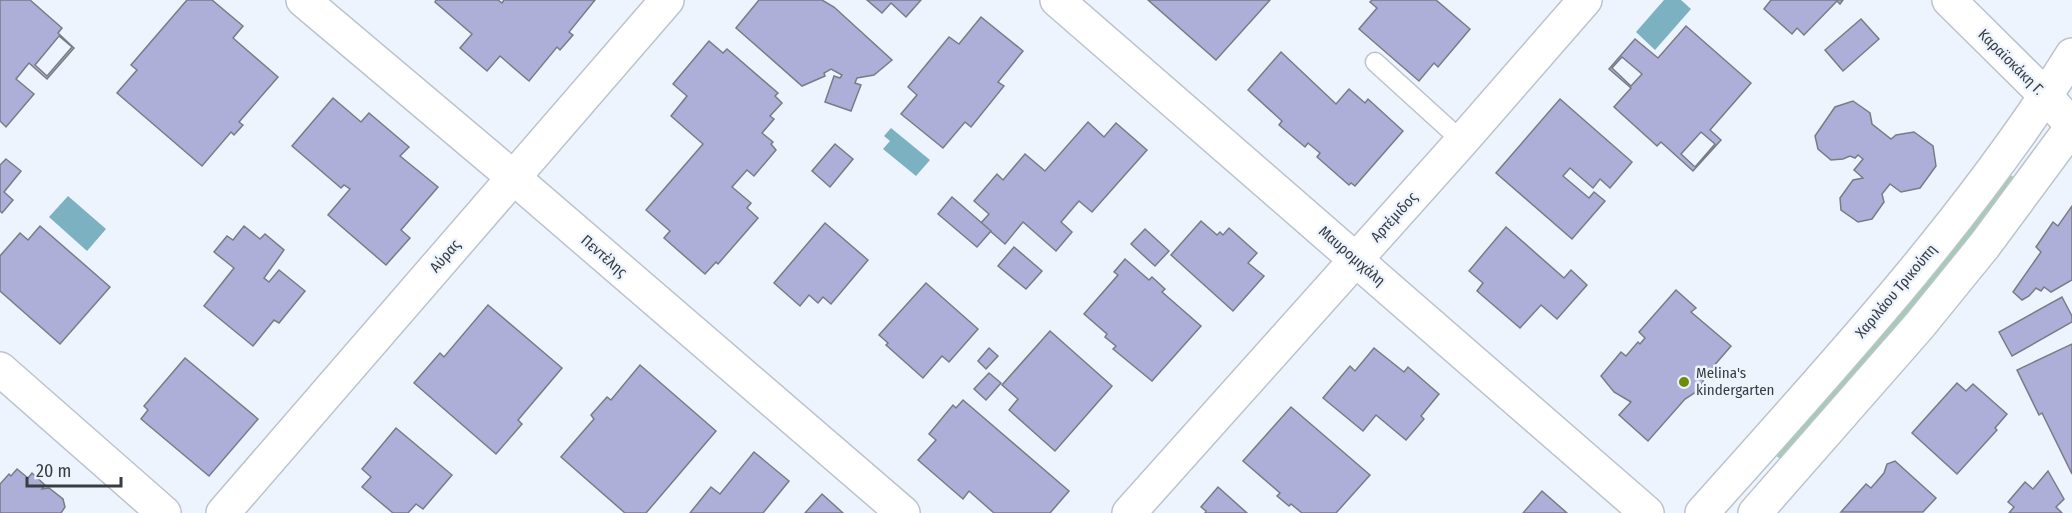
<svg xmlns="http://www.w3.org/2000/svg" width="2072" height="513" font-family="'Fira Sans Condensed',sans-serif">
<rect width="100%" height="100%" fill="#edf4fe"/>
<path fill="#a5ccb3" d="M2008 173 2016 179 1906 319 1780 459 1773 453Z"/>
<g fill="#7cb1c1">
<path d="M1664 0H1681L1691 9 1655 50 1636 32Z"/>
<path d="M891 128 930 160 916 176 883 149 890 141 884 136Z"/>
<path d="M68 196 106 229 87 251 49 217Z"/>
</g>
<g fill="#adafd9" stroke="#7b7b85" stroke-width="1.5" fill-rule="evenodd">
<path d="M0 0H30L62 28 58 33 74 48 47 79 29 63 16 79 34 94 6 127 0 121ZM59 36 72 47 47 76 35 65Z"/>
<path d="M187 0H212L243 26 233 38 278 77 239 122 243 125 234 135 231 132 202 166 117 93 137 70 131 65Z"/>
<path d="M436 0H498L502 3 504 0H595L569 32 573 35 560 50 557 47 529 81 500 56 487 71 460 48 472 34 435 2Z"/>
<path d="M759 0H822L834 7 892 60 874 75 857 78 855 83 861 85 851 111 825 102 834 76 840 78 842 75 831 69 824 73 825 76 802 86 736 28Z"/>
<path d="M867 0H921L906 17 891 3 882 13Z"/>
<path d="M1148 0H1270L1216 60Z"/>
<path d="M1372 0H1436L1470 29 1438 67 1434 63 1419 81 1359 29 1377 8 1370 2Z"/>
<path d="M1771 0H1843L1840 4 1837 1 1804 35 1797 28 1792 34 1764 9Z"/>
<path d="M981 17 1023 51 998 82 1004 86 971 127 965 122 943 148 901 114 917 95 908 87 949 37 959 44Z"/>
<path d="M1861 19 1879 39 1843 71 1825 50Z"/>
<path d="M1686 26 1751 83 1710 130 1721 140 1693 171 1661 142 1657 146 1614 107 1631 88 1609 69 1635 39 1658 58ZM1622 57 1642 74 1631 86 1612 68ZM1701 132 1715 144 1695 167 1681 154Z"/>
<path d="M709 41 723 53 727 49 778 93 775 96 782 103 770 116 774 119 762 133 773 142 771 144 776 150 754 176 747 170 732 187 751 203 747 208 758 218 718 264 716 262 705 274 664 238 670 231 646 210 703 144 671 116 687 96 673 84Z"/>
<path d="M1281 52 1336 104 1349 89 1365 103 1368 99 1403 131 1355 186 1351 183 1349 185 1317 157 1320 153 1308 143 1305 147 1279 125 1282 121 1248 90Z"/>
<path d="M333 98 361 122 369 113 409 147 400 156 438 187 401 230 410 238 386 265 328 215 350 189 344 185 341 188 292 146Z"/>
<path d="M1560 99 1632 162 1610 188 1600 179 1593 188 1570 168 1563 176 1589 198 1594 192 1605 201 1572 239 1496 173Z"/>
<path d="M1853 101 1870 113 1872 124 1891 139 1896 135 1914 132 1933 146 1936 166 1920 188 1901 192 1890 184 1882 194 1884 202 1872 219 1858 222 1841 210 1840 198 1853 180 1863 178 1854 170 1863 159 1858 155 1855 158 1850 156 1843 159 1831 160 1818 149 1815 136 1835 107Z"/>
<path d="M1088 122 1104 137 1116 123 1147 150 1092 212 1079 201 1061 222 1072 232 1056 251 1023 222 1005 244 981 223 989 214 974 201 997 174 1003 180 1025 154 1045 171Z"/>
<path d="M835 144 853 159 830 187 812 171Z"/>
<path d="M6 159 21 171 4 192 13 200 2 213 0 211V165Z"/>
<path d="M952 197 991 231 977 247 938 214Z"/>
<path d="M2072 206V280L2051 292 2044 287 2041 291 2036 288 2029 296 2022 300 2013 292 2041 252 2036 247 2053 222 2058 226Z"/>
<path d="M1201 221 1217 235 1220 232 1223 235 1229 228 1257 253 1248 263 1264 276 1233 311 1171 255Z"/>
<path d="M825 223 868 260 831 304 823 297 818 303 809 295 800 306 774 283Z"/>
<path d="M40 226 110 287 60 344 0 291V256L20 233 28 240Z"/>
<path d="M244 226 260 239 265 234 284 250 264 278 269 282 279 270 305 291 279 323 274 320 253 346 204 306 234 268 214 252 227 236 233 240Z"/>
<path d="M1506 227 1564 278 1571 270 1587 285 1557 319 1541 305 1520 328 1477 291 1483 283 1469 271Z"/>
<path d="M1145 229 1169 251 1155 266 1131 244Z"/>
<path d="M1014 247 1042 271 1026 289 998 266Z"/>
<path d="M1125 259 1149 280 1152 277 1165 289 1162 292 1201 326 1152 381 1113 349 1116 346 1105 337 1107 334 1084 314 1118 275 1114 272Z"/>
<path d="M926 283 978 329 949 362 942 356 923 378 886 345 888 343 879 335Z"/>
<path d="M1676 290 1696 308 1691 312 1731 346 1706 375 1699 390 1685 399 1648 441 1619 415 1631 402 1614 392 1601 376 1621 352 1626 356 1638 342 1640 344 1645 338 1639 332Z"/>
<path d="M2062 297 2072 316V322L2012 356 1999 332Z"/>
<path d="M488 305 562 368 518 420 522 424 496 454 414 383 440 353 444 357Z"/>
<path d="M1050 331 1112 386 1055 451 1009 410 1018 399 1002 385Z"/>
<path d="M2072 344V474L2042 413 2039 415 2017 370Z"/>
<path d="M989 348 998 356 986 369 978 361Z"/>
<path d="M1374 348 1404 372 1408 367 1439 394 1421 416 1424 419 1406 440 1376 415 1363 431 1323 398 1350 366 1355 371Z"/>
<path d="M185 358 258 419 209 476 141 419 148 410 144 406Z"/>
<path d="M640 365 716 431 646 513H625L561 457 594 419 591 415 607 397 611 400Z"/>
<path d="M989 373 1001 383 986 400 974 389Z"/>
<path d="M1957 383 1966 391 1973 384 2007 414 1995 428 1997 430 1957 474 1912 433Z"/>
<path d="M963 400 1069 491 1050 513H994L969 491 963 499 918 460 936 440 929 434 953 405 956 408Z"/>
<path d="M1291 407 1370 475 1336 513H1302L1291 504 1289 506 1277 496 1280 493 1243 461Z"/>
<path d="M396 428 452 475 423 509 416 504 408 513H393L362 487 371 477 362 469Z"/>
<path d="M754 452 789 481 763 513H690L711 487 720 494Z"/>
<path d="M1895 461 1936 498 1923 512H1841L1866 484 1871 488 1884 473 1887 464Z"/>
<path d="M17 469 28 478 32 473 45 485 42 489 49 488 63 499 65 507 61 513H0V484L9 474 11 476Z"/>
<path d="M2048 471 2064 499 2056 507 2062 513H2009L2014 507 2008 502 2025 482 2033 489Z"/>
<path d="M1218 487 1247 513H1205L1206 511 1201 507Z"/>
<path d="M1542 491 1567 513H1523Z"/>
<path d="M822 494 843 513H805Z"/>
</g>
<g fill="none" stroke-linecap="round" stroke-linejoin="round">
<g stroke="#bcc3cc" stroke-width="21">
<path id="lane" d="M1375 62 1462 141"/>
</g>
<g stroke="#bcc3cc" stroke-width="36">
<g id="street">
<path d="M303 0 514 178 903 513"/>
<path d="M1057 0 1647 513"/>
<path d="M1949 0 2046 96 2072 126"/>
<path d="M0 369 164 513"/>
<path d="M223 513 667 0"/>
<path d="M1129 513 1462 141 1585 0"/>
</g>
</g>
<g stroke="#bcc3cc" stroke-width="36">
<g id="secondary">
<path d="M1702 513C1833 366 1967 222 2072 55"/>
<path d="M1755 513 1919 326 1984 246 2072 127"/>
</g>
</g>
<use href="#lane" stroke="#fff" stroke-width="18"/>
<use href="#street" stroke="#fff" stroke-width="33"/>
<use href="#secondary" stroke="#fff" stroke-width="33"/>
</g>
<circle fill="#708c06" stroke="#edf4fe" stroke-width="2" cx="1684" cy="382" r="6"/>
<g text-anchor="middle" stroke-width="5" stroke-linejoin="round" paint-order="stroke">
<g font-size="15" fill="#393c40" stroke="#edf4fe">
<text transform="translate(2011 62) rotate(45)" y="5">Καραϊσκάκη Γ.</text>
<text transform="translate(1394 217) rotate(-48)" y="5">Αρτέμιδος</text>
<text transform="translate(445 256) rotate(-49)" y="5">Αύρας</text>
<text transform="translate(604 256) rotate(41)" y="5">Πεντέλης</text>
<text transform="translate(1352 256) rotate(41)" y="5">Μαυρομιχάλη</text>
<text transform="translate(1896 291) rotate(-50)" y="5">Χαριλάου Τρικούπη</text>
</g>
<g font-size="15" fill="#393c40" stroke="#edf4fe" text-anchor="start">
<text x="1696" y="378">Melina's<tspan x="1696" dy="17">kindergarten</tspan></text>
</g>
</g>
<path d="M27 477v9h94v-9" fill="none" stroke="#393c40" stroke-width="3"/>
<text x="36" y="477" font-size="18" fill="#393c40" stroke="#edf4fe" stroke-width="4.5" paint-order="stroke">20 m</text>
</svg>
